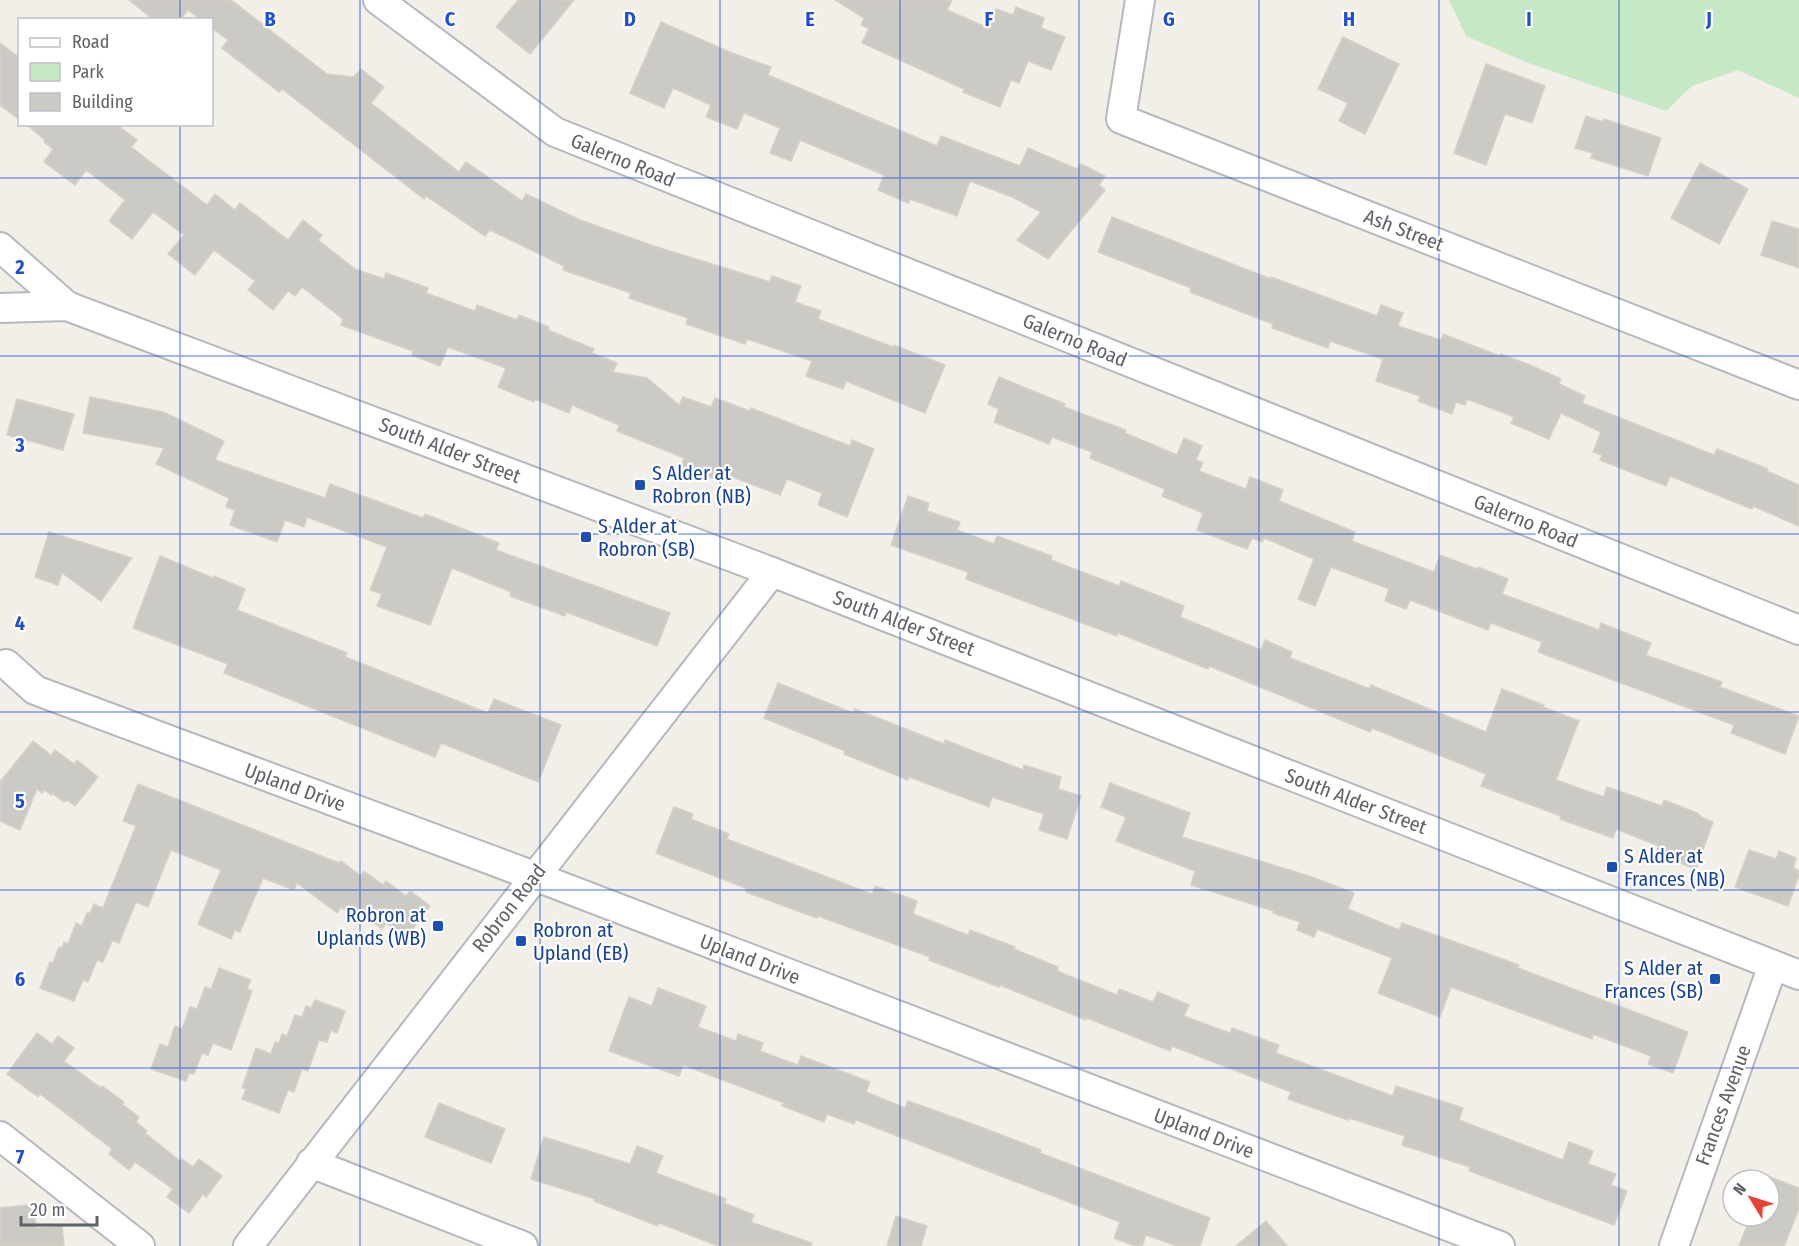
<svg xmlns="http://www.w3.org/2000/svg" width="1799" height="1246" font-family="'Fira Sans Condensed',sans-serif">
<rect width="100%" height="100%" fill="#f1efe8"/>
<path fill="#c5e8c5" d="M1449 0H1799V98L1738 70 1692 86 1666 111 1526 62 1466 36Z"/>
<g fill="#cccac5" stroke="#d6d1c6" stroke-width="1.5">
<path d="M129 0H231L327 74 354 77 361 69 384 87 371 103 459 172 466 162 522 201 526 194 580 220 654 246 770 282 772 276 801 286 795 302 821 311 818 319 893 347 894 345 945 365 925 413 846 381 843 389 806 376 812 361 747 339 745 344 686 324 688 318 629 298 631 293 563 270 564 266 490 230 485 236 426 196 424 199 282 89 279 92 222 48 228 40 212 28V20H201L188 10 180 20H154Z"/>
<path d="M518 0H574L530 54 496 27Z"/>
<path d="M835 0H952L947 10 988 28 996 9 1013 15 1016 7 1044 18 1041 28 1065 37 1051 70 1028 61 1019 83 1011 80 1000 107 963 92 964 89 862 43 869 28 861 25 864 18Z"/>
<path d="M661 22 732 53 771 67 768 75 937 146 941 136 1020 166 1028 148 1077 169 1081 164 1105 176 1099 185 1105 190 1048 259 1017 240 1041 212 1012 197 970 181 957 216 910 199 908 203 878 190 884 175 800 140 791 161 770 153 780 128 744 113 737 129 706 117 711 105 673 88 664 108 630 93Z"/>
<path d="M1343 37 1399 64 1365 134 1339 121 1348 103 1318 89Z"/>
<path d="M0 43 20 58V120L0 105Z"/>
<path d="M1486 64 1545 86 1532 123 1505 114 1486 165 1454 153Z"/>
<path d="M1586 116 1603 122 1604 119 1661 138 1648 176 1591 158 1593 153 1575 148Z"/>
<path d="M26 124H116L137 140 131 147 207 205 215 194 235 210 240 203 288 240 303 220 322 235 318 240 355 269 384 279 386 273 428 288 426 293 475 311 477 305 517 320 519 315 549 327 548 330 594 349 592 353 617 363 613 372 647 378 679 405 683 397 711 407 715 398 750 411 751 408 850 446 852 440 874 449 847 517 818 505 822 493 787 479 780 495 715 470 712 478 681 466 684 458 617 431 619 425 572 405 569 413 535 399 534 402 498 387 506 368 448 347 440 366 412 355 413 351 341 325 343 319 302 287 295 296 288 291 273 310 248 290 255 281 214 250 195 275 168 254 184 235 153 212 132 239 109 221 125 200 86 170 75 185 44 162 53 149 44 142 45 140Z"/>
<path d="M1700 163 1748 189 1719 244 1671 218Z"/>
<path d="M1112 217 1271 279V277L1377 316 1381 305 1403 313 1398 326 1441 340 1443 334 1500 356 1501 354 1530 365 1561 379 1559 384 1585 396 1582 403 1714 455 1717 449 1768 469 1767 471 1799 485V526L1753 506 1752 509 1670 476 1666 486 1600 460 1602 455 1593 452 1601 432 1561 413 1549 439 1511 423 1514 417 1467 399 1465 405 1456 402 1452 414 1418 401 1420 396 1376 381 1383 359 1330 341 1328 348 1272 328 1273 324 1190 292 1191 288 1098 252Z"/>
<path d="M1772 221 1799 229V268L1761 255Z"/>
<path d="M999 377 1065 404 1064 407 1126 430 1125 433 1177 455 1184 438 1202 446 1196 460 1203 463 1199 471 1246 489 1250 477 1283 490 1279 501 1355 532 1352 541 1434 572 1440 555 1477 569 1478 567 1508 579 1502 594 1599 630 1601 623 1651 643 1646 655 1722 682 1720 687 1799 716 1785 754 1731 733 1734 725 1538 652 1542 642 1491 623 1488 630 1410 600 1406 609 1385 601 1389 589 1331 567 1315 606 1298 599 1314 559 1264 538 1262 542 1252 538 1247 549 1197 530 1203 513 1162 496 1165 489 1090 458 1092 452 1052 437 1049 444 994 422 999 409 988 404Z"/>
<path d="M90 397 163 412 224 441 215 460 325 498 330 484 423 518 425 514 499 543 496 550 670 613 657 646 566 612 565 616 510 596 511 592 452 568 430 625 377 606 382 594 370 590 387 547 307 517 304 527 285 520 277 542 230 525 235 510 226 507 229 498 156 464 164 448 83 433Z"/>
<path d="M17 399 74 414 63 450 7 435Z"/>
<path d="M908 496 929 503 927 511 960 522 957 530 994 544 997 536 1052 556 1051 560 1119 586 1121 581 1184 606 1180 617 1261 650 1265 640 1292 652 1290 658 1370 689 1371 685 1486 732 1502 689 1544 705 1543 707 1579 721 1556 780 1604 797 1607 787 1662 806 1664 800 1697 813 1703 818 1713 822 1696 869 1656 854 1659 846 1616 829 1613 838 1560 819 1561 816 1481 786 1486 774 1372 728 1370 732 1209 666 1208 669 1118 633 1117 636 966 579 968 572 891 545Z"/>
<path d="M49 532 132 558 101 601 62 573 58 585 35 577Z"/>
<path d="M160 556 213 578 214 576 245 589 237 610 347 653 345 657 488 713 494 699 561 725 538 782 441 743 435 757 224 673 228 664 133 628Z"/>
<path d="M778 683 853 713 855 709 944 744 945 740 1023 770 1024 765 1061 777 1058 789 1081 796 1067 839 1039 830 1044 814 992 797 989 807 909 777 908 780 844 754 845 751 764 718Z"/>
<path d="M33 741 51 755 55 750 74 764 77 760 98 777 75 806 67 800 64 802 52 793 51 795 45 790 42 793 37 789 20 830 0 821V782Z"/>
<path d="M1110 783 1190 813 1182 837 1309 876 1354 893 1348 909 1399 930 1402 923 1519 965 1518 968 1688 1032 1673 1073 1648 1064 1651 1056 1593 1034 1592 1039 1451 987 1440 1017 1378 993 1392 958 1317 929 1314 937 1297 930 1300 922 1273 913 1274 911 1191 885 1195 871 1116 841 1126 817 1101 807Z"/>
<path d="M138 784 339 863 341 861 361 876 364 871 383 885 386 881 406 896 410 891 430 906 406 938 386 923 382 929 365 916 361 921 341 907 337 913 297 883 294 890 263 878 240 932 235 930 231 939 198 924 221 870 171 850 148 907 136 902 119 943 112 941 103 962 97 960 88 982 83 980 74 1001 40 988 50 962 53 963 59 947 62 948 64 942 68 944 76 923 82 926 87 913H90L94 904 103 908 136 826 123 821Z"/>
<path d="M674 807 693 814 691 819 729 834 727 839 872 894 875 886 917 901 913 914 968 935 970 930 1015 947 1014 949 1058 967 1057 971 1117 995 1119 989 1153 1002 1158 992 1189 1005 1184 1016 1230 1033 1232 1028 1279 1045 1276 1053 1393 1096 1396 1086 1463 1108 1459 1120 1563 1160 1569 1142 1593 1151 1588 1164 1616 1174 1611 1185 1627 1191 1614 1225 1469 1171 1470 1167 1402 1145 1405 1136 1349 1118 1348 1120 1288 1099 1291 1092 1172 1046 1170 1051 1087 1018 1086 1020 1000 985 999 987 929 960 930 957 818 916 817 918 746 892 748 889 656 853Z"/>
<path d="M1749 850 1776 859 1779 851 1796 858 1793 868 1799 871V875L1788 906 1735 887Z"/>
<path d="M219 968 251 980 247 989 252 991 231 1050 213 1043 208 1055 202 1053 194 1074 189 1073 186 1081 151 1069 160 1044 168 1047 175 1026 182 1029 190 1007 197 1009 205 987 211 989Z"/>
<path d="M658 988 706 1006 698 1027 736 1041 738 1034 763 1043 760 1051 798 1065 801 1056 870 1082 866 1092 905 1108 908 1101 978 1126 1041 1150 1040 1153 1210 1218 1200 1246H1177L1146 1235 1142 1246H1135L1114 1238 1120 1222 856 1120 854 1124 827 1114 824 1122 782 1106 784 1103 683 1065 679 1076 609 1051 629 997 652 1006Z"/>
<path d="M315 1000 345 1011 337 1033 331 1030 327 1042 319 1040 308 1071 302 1069 294 1092 288 1090 279 1113 242 1099 246 1089 242 1088 256 1048 271 1054 275 1042 279 1043 282 1034 287 1036 295 1015 302 1017 306 1006 311 1008Z"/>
<path d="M37 1033 52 1044 58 1036 74 1048 64 1061 101 1088 102 1086 124 1102 122 1104 139 1117 136 1122 147 1131 145 1133 180 1161 182 1159 193 1167 199 1159 222 1176 206 1197 203 1194 189 1213 167 1197 173 1189 135 1162 129 1170 109 1154 112 1149 77 1122 40 1094 38 1097 7 1074Z"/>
<path d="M439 1103 505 1129 491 1163 425 1137Z"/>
<path d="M544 1137 630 1164 637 1146 663 1156 656 1173 726 1199 724 1203 754 1215 751 1222 812 1243 811 1246H718L659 1223 658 1226 594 1201 595 1199 531 1179Z"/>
<path d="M1767 1176 1799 1188V1209L1784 1246H1739L1751 1216H1769V1180H1766Z"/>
<path d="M34 1204 36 1228 62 1225 64 1246H0V1208Z"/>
<path d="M896 1216 927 1226 921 1246H887Z"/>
<path d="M1266 1221 1287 1246H1236Z"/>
</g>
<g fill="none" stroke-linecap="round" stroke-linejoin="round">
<g stroke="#b5b8bc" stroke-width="32">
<g id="minor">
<path d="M378 0 555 132 1799 630"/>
<path d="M1140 0 1121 119 1799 385"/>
<path d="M0 247 67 306"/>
<path d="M0 308 67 306 772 572 1799 975"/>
<path d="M6 664 35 690 534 876 1500 1246"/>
<path d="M0 1136 140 1246"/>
<path d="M311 1163 523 1246"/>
<path d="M248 1246 772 572"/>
<path d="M1674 1246 1773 965"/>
</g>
</g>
<use href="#minor" stroke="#fff" stroke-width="28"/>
</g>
<path fill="none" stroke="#1d4ed8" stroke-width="1.5" stroke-opacity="0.55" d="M180 0V20M360 0V1246M540 0V1246M720 0V1246M900 0V1246M1079 0V1246M1259 0V1246M1439 0V1246M1619 0V1246M180 124V1246M0 178H1799M0 356H1799M0 534H1799M0 712H1799M0 890H1799M0 1068H1799"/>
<g fill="#1a4fb4" stroke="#fff" stroke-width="2">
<rect x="634" y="479" width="12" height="12" rx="3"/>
<rect x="580" y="531" width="12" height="12" rx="3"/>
<rect x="1606" y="861" width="12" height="12" rx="3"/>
<rect x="432" y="920" width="12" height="12" rx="3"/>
<rect x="515" y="935" width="12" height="12" rx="3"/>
<rect x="1709" y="973" width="12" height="12" rx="3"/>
</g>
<g text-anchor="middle" stroke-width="4.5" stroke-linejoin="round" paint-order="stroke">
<g font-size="20" fill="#5f6368" stroke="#fff">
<text transform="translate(623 160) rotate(22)" y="7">Galerno Road</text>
<text transform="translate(1404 230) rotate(21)" y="7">Ash Street</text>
<text transform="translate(1075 340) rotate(22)" y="7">Galerno Road</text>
<text transform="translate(450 450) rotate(21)" y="7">South Alder Street</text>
<text transform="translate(1526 521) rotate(22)" y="7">Galerno Road</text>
<text transform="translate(904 623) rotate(21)" y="7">South Alder Street</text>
<text transform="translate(295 787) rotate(20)" y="7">Upland Drive</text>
<text transform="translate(1356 801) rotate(21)" y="7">South Alder Street</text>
<text transform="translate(509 908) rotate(-52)" y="7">Robron Road</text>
<text transform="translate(750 959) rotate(21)" y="7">Upland Drive</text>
<text transform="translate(1723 1105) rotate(-70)" y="7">Frances Avenue</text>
<text transform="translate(1204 1133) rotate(21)" y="7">Upland Drive</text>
</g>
<g font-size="20" fill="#164399" stroke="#fff" text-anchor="start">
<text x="652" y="480">S Alder at<tspan x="652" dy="23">Robron (NB)</tspan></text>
<text x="598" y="533">S Alder at<tspan x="598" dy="23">Robron (SB)</tspan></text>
<text x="1624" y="863">S Alder at<tspan x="1624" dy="23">Frances (NB)</tspan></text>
<text x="426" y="922" text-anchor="end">Robron at<tspan x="426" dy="23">Uplands (WB)</tspan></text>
<text x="533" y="937">Robron at<tspan x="533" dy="23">Upland (EB)</tspan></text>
<text x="1703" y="975" text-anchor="end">S Alder at<tspan x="1703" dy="23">Frances (SB)</tspan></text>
</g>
</g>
<g font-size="20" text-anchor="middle" font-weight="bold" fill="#1d4ed8" stroke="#fff" stroke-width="4.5" stroke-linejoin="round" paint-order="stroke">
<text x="270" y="26">B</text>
<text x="450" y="26">C</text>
<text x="630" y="26">D</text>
<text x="810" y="26">E</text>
<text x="989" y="26">F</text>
<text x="1169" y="26">G</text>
<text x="1349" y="26">H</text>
<text x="1529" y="26">I</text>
<text x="1709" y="26">J</text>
<text x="20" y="274">2</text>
<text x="20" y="452">3</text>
<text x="20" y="630">4</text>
<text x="20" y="808">5</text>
<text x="20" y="986">6</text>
<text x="20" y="1164">7</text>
</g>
<rect x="18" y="18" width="195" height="108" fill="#ffffff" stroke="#bfc1c3" stroke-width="1.5"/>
<rect x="30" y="38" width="30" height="9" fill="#ffffff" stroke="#bfc1c3" stroke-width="1.5"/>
<text x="72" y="48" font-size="18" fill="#5f6368">Road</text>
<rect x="30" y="63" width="30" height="18" fill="#c5e8c5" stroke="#bfc1c3" stroke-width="1.5"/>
<text x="72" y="78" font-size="18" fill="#5f6368">Park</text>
<rect x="30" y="93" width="30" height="18" fill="#cccac5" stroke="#bfc1c3" stroke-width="1.5"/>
<text x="72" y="108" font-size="18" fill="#5f6368">Building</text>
<g transform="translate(1751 1198) rotate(308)"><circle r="28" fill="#ffffff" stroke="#bfc1c3" stroke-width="1.5"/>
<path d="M0-4.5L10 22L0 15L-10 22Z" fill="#ea4335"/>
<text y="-9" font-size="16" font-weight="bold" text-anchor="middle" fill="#5f6368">N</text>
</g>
<path d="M21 1216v9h76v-9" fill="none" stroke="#5f6368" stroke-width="3"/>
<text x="30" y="1216" font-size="18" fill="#5f6368" stroke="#ffffff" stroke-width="4.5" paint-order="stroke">20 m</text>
</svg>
